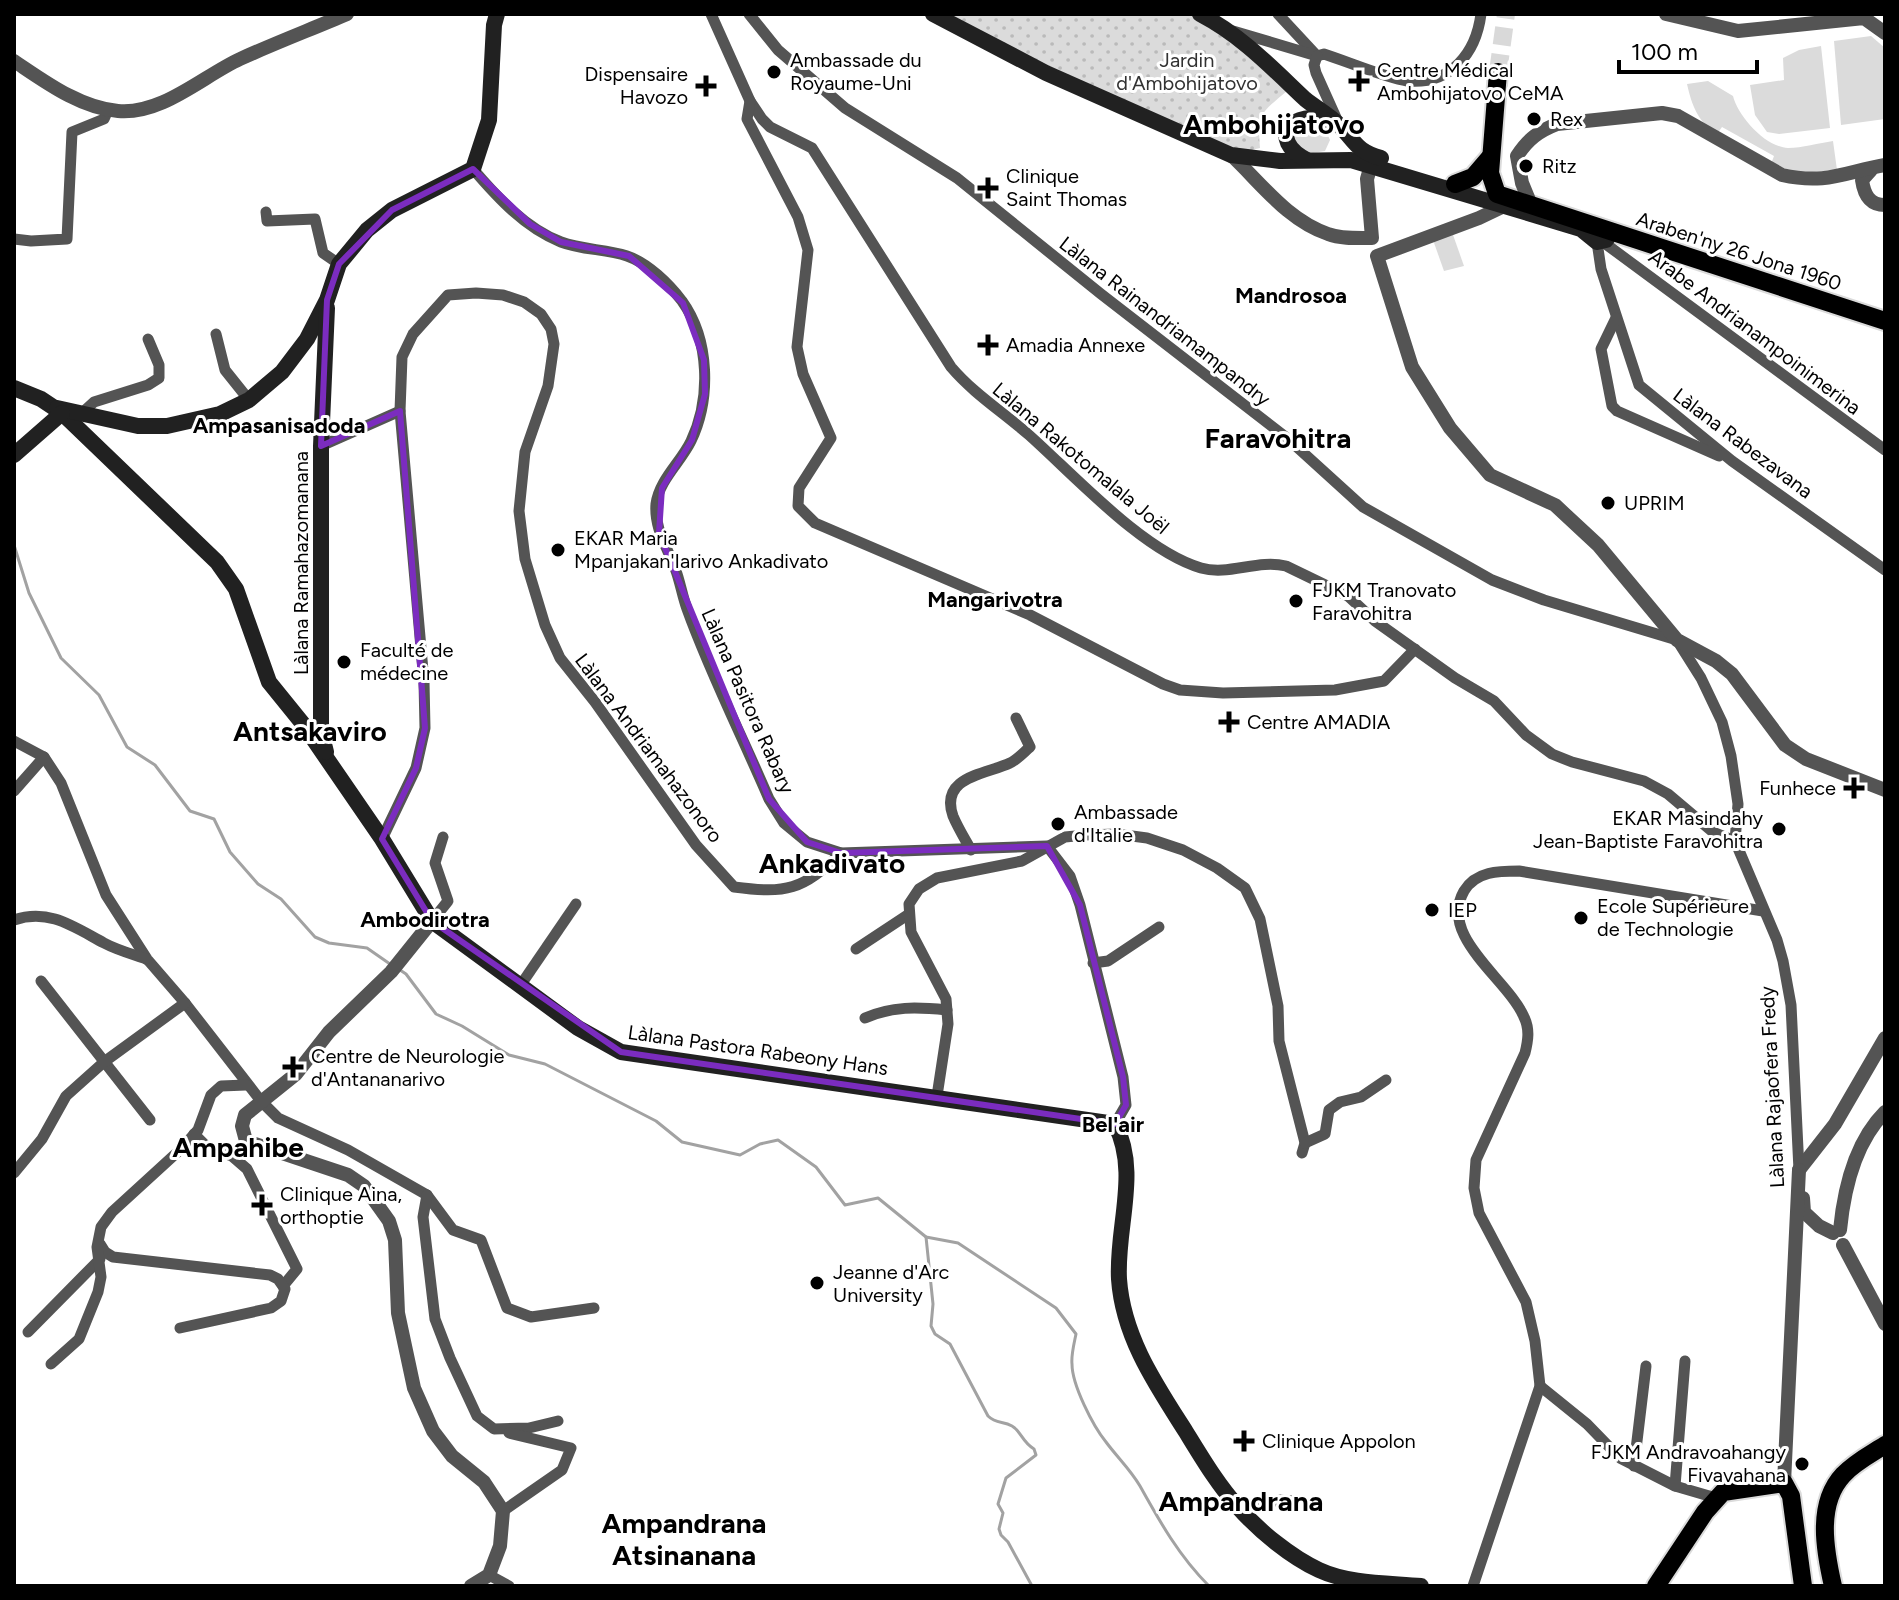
<svg xmlns="http://www.w3.org/2000/svg" width="1899" height="1600" font-family="Figtree,sans-serif">
<defs>
<pattern id="grass-dots" width="8" height="8" patternUnits="userSpaceOnUse" patternTransform="scale(2)"><rect width="8" height="8" fill="#dbdbdb"/><path d="M2 2h.1M6 6h.1" fill="none" stroke="#bababa" stroke-width="1.8" stroke-linecap="round"/></pattern>
</defs>
<rect width="100%" height="100%" fill="#fff"/>
<path fill="url(#grass-dots)" d="M933 14H1200L1288 90C1262 113 1257 111 1260 148L1231 155Z"/>
<g fill="#dbdbdb">
<path d="M1871 36 1885 48V119L1841 125 1834 41Z"/>
<path d="M1821 46 1830 128 1779 134 1767 132 1755 115 1750 85 1784 80 1783 58 1799 50Z"/>
<path d="M1708 81 1733 96C1738 116 1765 147 1788 148 1802 148 1819 143 1833 141L1837 170 1800 173 1771 164 1774 156 1722 127 1717 134C1698 122 1692 106 1687 84Z"/>
<path d="M1305 125C1317 126 1326 128 1330 140L1325 151 1306 154 1291 136 1293 131Z"/>
<path d="M1452 232 1464 266 1444 271 1433 240Z"/>
</g>
<g fill="none" stroke-linecap="round" stroke-linejoin="round">
<g stroke="#a2a2a2" stroke-width="3">
<path d="M14 545 29 593 61 658 99 695 127 747 155 765 190 811 214 819 230 852 258 884 281 899 315 937 329 943 367 948 390 964"/>
<path d="M400 970 406 974 436 1014 462 1026 509 1055 545 1064 656 1121 682 1142 740 1155 760 1144 778 1140 816 1167 845 1205 878 1198 926 1237 958 1243 1056 1308 1076 1334C1074 1344 1071 1355 1072 1364 1072 1385 1093 1426 1106 1442 1117 1457 1130 1469 1140 1486 1160 1522 1179 1556 1209 1586"/>
<path d="M926 1237 933 1304 931 1326 935 1334 950 1344 988 1416C996 1424 1003 1421 1012 1426 1021 1431 1022 1442 1034 1449L1036 1455 1006 1478 998 1504 1003 1513 999 1529 1001 1535 1008 1542 1032 1586"/>
</g>
<path stroke="#d9d9d9" stroke-width="18" stroke-dasharray="18 9" stroke-linecap="butt" d="M1498 72 1506 14"/>
<g stroke="#dbdbdb" stroke-width="22">
<g id="primary">
<path d="M1498 72 1490 173 1497 194 1885 321"/>
<path d="M1455 184 1473 177 1491 156"/>
<path d="M1656 1586 1705 1512 1723 1492 1784 1483 1791 1496 1803 1586"/>
<path d="M1833 1586C1825 1551 1816 1504 1843 1475 1855 1462 1871 1454 1885 1445"/>
</g>
</g>
<g stroke="#545454" stroke-width="11">
<path d="M711 14 750 101 762 119 770 127 812 148 951 367C974 394 1003 412 1029 435 1075 476 1143 551 1201 568 1229 576 1257 559 1286 566L1348 596 1375 621 1455 678 1494 701 1526 735 1552 754 1572 762 1644 781 1668 794 1713 832 1735 841"/>
<path d="M749 14 778 50 845 108 957 178 1101 294 1287 438 1363 507 1492 580 1544 600 1677 640 1701 678 1722 722 1731 756 1738 804 1735 841 1777 940 1783 961 1791 1005 1799 1170"/>
<path d="M1278 14 1317 56"/>
<path d="M1233 31 1317 56 1324 54C1346 61 1386 78 1407 81 1451 85 1476 53 1481 14"/>
<path d="M1317 56 1314 65 1316 73 1338 122"/>
<path d="M750 101 747 119 798 217 808 250 797 347 803 374 831 438 799 488 798 506 815 523 1030 615 1163 684 1180 690 1223 693 1335 690 1384 681 1415 649"/>
<path d="M473 169C497 197 525 228 561 242 582 250 606 249 627 256 648 263 669 284 682 301 710 340 711 399 691 441 681 462 659 480 656 504 654 528 667 547 675 568 680 581 682 595 687 609 710 673 742 736 769 799L784 823 807 842 841 853 1047 846 1070 876 1080 905 1123 1077 1126 1105 1115 1124"/>
<path d="M266 212 267 221 315 219 323 253 339 264"/>
<path d="M14 239 31 241 67 239 72 132 104 119 108 110"/>
<path d="M1597 242 1601 269 1639 385 1732 461 1885 570"/>
<path d="M1603 242 1885 450"/>
<path d="M1616 318 1601 349 1612 406 1617 411 1719 456"/>
<path d="M216 334 225 370 249 400"/>
<path d="M82 413 94 402 148 385 159 378V365L148 339"/>
<path d="M321 446 400 411"/>
<path d="M14 741 44 757 61 783 106 895 147 959 185 1003 261 1101 278 1118 348 1150 427 1195 453 1230 481 1240 507 1308 531 1317 594 1308"/>
<path d="M14 791 44 757"/>
<path d="M382 839 416 768 425 728 424 682 400 411 402 357 413 334 448 295 476 293 503 295 524 302 541 314 551 329 554 344 548 386 525 452 519 511 525 559 545 625 560 658 595 702 696 845 734 887C787 894 802 890 841 853"/>
<path d="M971 850C965 839 958 828 953 816 939 776 987 774 1010 763 1017 760 1024 752 1030 747L1016 718"/>
<path d="M14 920C49 908 74 927 104 943 117 950 132 954 146 959"/>
<path d="M432 921 448 901 435 863 443 837"/>
<path d="M856 949 909 914"/>
<path d="M1093 963 1108 961 1159 927"/>
<path d="M41 981 150 1120"/>
<path d="M520 986 576 904"/>
<path d="M865 1018C892 1006 917 1007 947 1010"/>
<path d="M937 1096 948 1024 946 999 911 932 909 904 919 889 937 878 1022 861 1065 837 1086 835 1117 834 1147 838 1183 850 1217 868 1245 888 1260 919 1278 1006 1279 1041 1305 1143 1302 1153"/>
<path d="M194 1134 207 1147 232 1156 247 1169 297 1269 283 1286"/>
<path d="M1305 1143 1325 1134 1329 1110 1340 1102 1361 1097 1386 1080"/>
<path d="M14 1173 42 1139 66 1096 104 1062 185 1003"/>
<path d="M427 1195 423 1217 435 1319 450 1358 477 1416 494 1429 529 1428 558 1421"/>
<path d="M100 1244 105 1252 113 1257 270 1275 278 1279 285 1289 281 1301 271 1308 180 1328"/>
<path d="M28 1332 100 1259"/>
<path d="M51 1364 79 1339 98 1292 101 1277 97 1247 101 1227 112 1212 182 1148 198 1130 211 1095 221 1086 246 1085"/>
<path d="M1540 1386 1587 1424 1620 1458 1675 1486 1716 1498"/>
<path d="M1634 1466 1646 1366"/>
<path d="M1675 1486 1685 1361"/>
<path d="M1239 1508 1280 1500 1296 1501"/>
<path d="M503 1511 562 1470 571 1448 509 1433"/>
<path d="M489 1575 509 1586"/>
<path d="M1473 1586 1540 1386 1535 1341 1526 1302 1479 1213 1474 1188 1476 1160 1525 1053C1528 1041 1530 1029 1524 1017 1508 979 1438 937 1464 891 1476 871 1499 871 1519 871L1763 911"/>
</g>
<g stroke="#545454" stroke-width="14">
<path d="M1666 14 1738 31 1864 18 1885 33"/>
<path d="M14 61C44 81 80 108 118 111 162 115 203 76 240 59 275 43 312 29 347 14"/>
<path d="M1231 155C1261 183 1287 220 1328 234 1341 239 1358 238 1372 238L1367 179 1371 165"/>
<path d="M1871 170 1862 180C1864 194 1869 205 1885 205"/>
<path d="M1531 205 1522 183 1517 156C1528 139 1539 131 1557 124L1662 113 1678 116 1782 175C1826 185 1845 172 1885 165"/>
<path d="M1502 207 1479 218 1377 256 1412 367 1450 428 1490 475 1555 505 1598 545 1677 640 1716 661 1732 674 1785 745 1806 759 1885 790"/>
<path d="M432 921 391 972 329 1032 296 1074 245 1115 242 1126 246 1141 348 1175 364 1186 389 1221 395 1240 398 1313 414 1388 433 1431 452 1456 484 1482 503 1511 500 1546 489 1575 471 1586"/>
<path d="M1799 1170 1835 1124 1885 1038"/>
<path d="M1803 1198 1804 1212 1819 1226 1833 1233"/>
<path d="M1840 1230C1844 1189 1855 1142 1885 1112"/>
<path d="M1843 1245 1885 1324"/>
<path d="M1784 1483 1799 1170"/>
</g>
<g stroke="#212121" stroke-width="16">
<path d="M933 14 1046 73 1231 155 1280 161 1351 160 1581 229 1597 242 1606 240 1608 237 1605 231"/>
<path d="M1200 14C1242 36 1271 67 1305 99 1316 108 1329 115 1339 125 1356 142 1356 151 1381 158"/>
<path d="M1307 160C1266 139 1293 107 1330 122"/>
<path d="M14 388 41 399 62 413 217 562 236 589 269 682 303 724 382 839 432 921 578 1028 621 1052 1115 1124C1140 1172 1116 1227 1119 1279 1123 1337 1156 1385 1186 1432 1202 1458 1218 1485 1238 1507 1259 1531 1291 1557 1319 1570 1349 1584 1388 1583 1421 1586"/>
<path d="M57 408 138 426H167L220 414 249 400 282 372 307 339 327 300 339 264 367 230 392 210 473 169 489 120 494 25 497 14"/>
<path d="M14 455 62 413"/>
<path d="M326 752 321 732V446L327 308"/>
</g>
<use href="#primary" stroke="#000" stroke-width="18"/>
</g>
<path fill="none" stroke="#7b2cbf" stroke-width="6" stroke-linejoin="round" d="M473 169 530 224 561 242 629 256 683 303 704 360 705 394 692 440 662 488 659 533 769 799 807 842 841 853 1047 846 1080 905 1123 1077 1126 1105 1115 1124 621 1052 432 921 382 839 416 768 425 728 400 411 321 446 327 300 339 264 392 210Z"/>
<g fill="#000" stroke="#fff" stroke-width="3">
<circle cx="774" cy="72" r="8"/>
<path d="M1355 69h8v8h8v8h-8v8h-8v-8h-8v-8h8z"/>
<path d="M702 74h8v8h8v8h-8v8h-8v-8h-8v-8h8z"/>
<circle cx="1534" cy="119" r="8"/>
<circle cx="1526" cy="166" r="8"/>
<path d="M984 176h8v8h8v8h-8v8h-8v-8h-8v-8h8z"/>
<path d="M984 333h8v8h8v8h-8v8h-8v-8h-8v-8h8z"/>
<circle cx="1608" cy="503" r="8"/>
<circle cx="558" cy="550" r="8"/>
<circle cx="1296" cy="601" r="8"/>
<circle cx="344" cy="662" r="8"/>
<path d="M1225 710h8v8h8v8h-8v8h-8v-8h-8v-8h8z"/>
<path d="M1850 776h8v8h8v8h-8v8h-8v-8h-8v-8h8z"/>
<circle cx="1058" cy="824" r="8"/>
<circle cx="1779" cy="829" r="8"/>
<circle cx="1432" cy="910" r="8"/>
<circle cx="1581" cy="918" r="8"/>
<path d="M289 1055h8v8h8v8h-8v8h-8v-8h-8v-8h8z"/>
<path d="M258 1193h8v8h8v8h-8v8h-8v-8h-8v-8h8z"/>
<circle cx="817" cy="1283" r="8"/>
<path d="M1240 1429h8v8h8v8h-8v8h-8v-8h-8v-8h8z"/>
<circle cx="1802" cy="1464" r="8"/>
</g>
<g text-anchor="middle" stroke-width="6" stroke-linejoin="round" paint-order="stroke">
<g font-size="20" fill="#000" stroke="#fff" text-anchor="start">
<text x="790" y="67">Ambassade du<tspan x="790" dy="23">Royaume-Uni</tspan></text>
<text x="1377" y="77">Centre Médical<tspan x="1377" dy="23">Ambohijatovo CeMA</tspan></text>
<text x="688" y="81" text-anchor="end">Dispensaire<tspan x="688" dy="23">Havozo</tspan></text>
<text x="1550" y="126">Rex</text>
<text x="1542" y="173">Ritz</text>
<text x="1006" y="183">Clinique<tspan x="1006" dy="23">Saint Thomas</tspan></text>
<text x="1006" y="352">Amadia Annexe</text>
<text x="1624" y="510">UPRIM</text>
<text x="574" y="545">EKAR Maria<tspan x="574" dy="23">Mpanjakan'Iarivo Ankadivato</tspan></text>
<text x="1312" y="597">FJKM Tranovato<tspan x="1312" dy="23">Faravohitra</tspan></text>
<text x="360" y="657">Faculté de<tspan x="360" dy="23">médecine</tspan></text>
<text x="1247" y="729">Centre AMADIA</text>
<text x="1836" y="795" text-anchor="end">Funhece</text>
<text x="1074" y="819">Ambassade<tspan x="1074" dy="23">d'Italie</tspan></text>
<text x="1763" y="825" text-anchor="end">EKAR Masindahy<tspan x="1763" dy="23">Jean-Baptiste Faravohitra</tspan></text>
<text x="1597" y="913">Ecole Supérieure<tspan x="1597" dy="23">de Technologie</tspan></text>
<text x="1448" y="917">IEP</text>
<text x="311" y="1063">Centre de Neurologie<tspan x="311" dy="23">d'Antananarivo</tspan></text>
<text x="280" y="1201">Clinique Aina,<tspan x="280" dy="23">orthoptie</tspan></text>
<text x="833" y="1279">Jeanne d'Arc<tspan x="833" dy="23">University</tspan></text>
<text x="1262" y="1448">Clinique Appolon</text>
<text x="1786" y="1459" text-anchor="end">FJKM Andravoahangy<tspan x="1786" dy="23">Fivavahana</tspan></text>
</g>
<g font-size="20" fill="#323232" stroke="#fff">
<text x="1187" y="67">Jardin<tspan x="1187" dy="23">d'Ambohijatovo</tspan></text>
</g>
<g font-size="20" fill="#000" stroke="#fff">
<text transform="translate(1739 251) rotate(18)" y="7">Araben'ny 26 Jona 1960</text>
<text transform="translate(1165 321) rotate(38)" y="7">Làlana Rainandriamampandry</text>
<text transform="translate(1755 332) rotate(37)" y="7">Arabe Andrianampoinimerina</text>
<text transform="translate(1743 443) rotate(37)" y="7">Làlana Rabezavana</text>
<text transform="translate(1081 458) rotate(40)" y="7">Làlana Rakotomalala Joël</text>
<text transform="translate(301 563) rotate(-90)" y="7">Làlana Ramahazomanana</text>
<text transform="translate(748 701) rotate(66)" y="7">Làlana Pasitora Rabary</text>
<text transform="translate(649 748) rotate(53)" y="7">Làlana Andriamahazonoro</text>
<text transform="translate(758 1050) rotate(8)" y="7">Làlana Pastora Rabeony Hans</text>
<text transform="translate(1772 1087) rotate(-93)" y="7">Làlana Rajaofera Fredy</text>
</g>
<g font-size="22" font-weight="bold" fill="#000" stroke="#fff">
<text x="1291" y="303">Mandrosoa</text>
<text x="279" y="433">Ampasanisadoda</text>
<text x="995" y="607">Mangarivotra</text>
<text x="425" y="927">Ambodirotra</text>
<text x="1113" y="1132">Bel'air</text>
</g>
<g font-size="28" font-weight="bold" fill="#000" stroke="#fff">
<text x="1274" y="134">Ambohijatovo</text>
<text x="1278" y="448">Faravohitra</text>
<text x="310" y="741">Antsakaviro</text>
<text x="832" y="873">Ankadivato</text>
<text x="238" y="1157">Ampahibe</text>
<text x="1241" y="1511">Ampandrana</text>
<text x="684" y="1533">Ampandrana<tspan x="684" dy="32">Atsinanana</tspan></text>
</g>
</g>
<rect width="1899" height="1600" fill="none" stroke="#000000" stroke-width="32"/>
<path d="M1619 60v12h138v-12" fill="none" stroke="#000000" stroke-width="4"/>
<text x="1631" y="60" font-size="24" fill="#000000" stroke="#ffffff" stroke-width="6" paint-order="stroke">100 m</text>
</svg>
